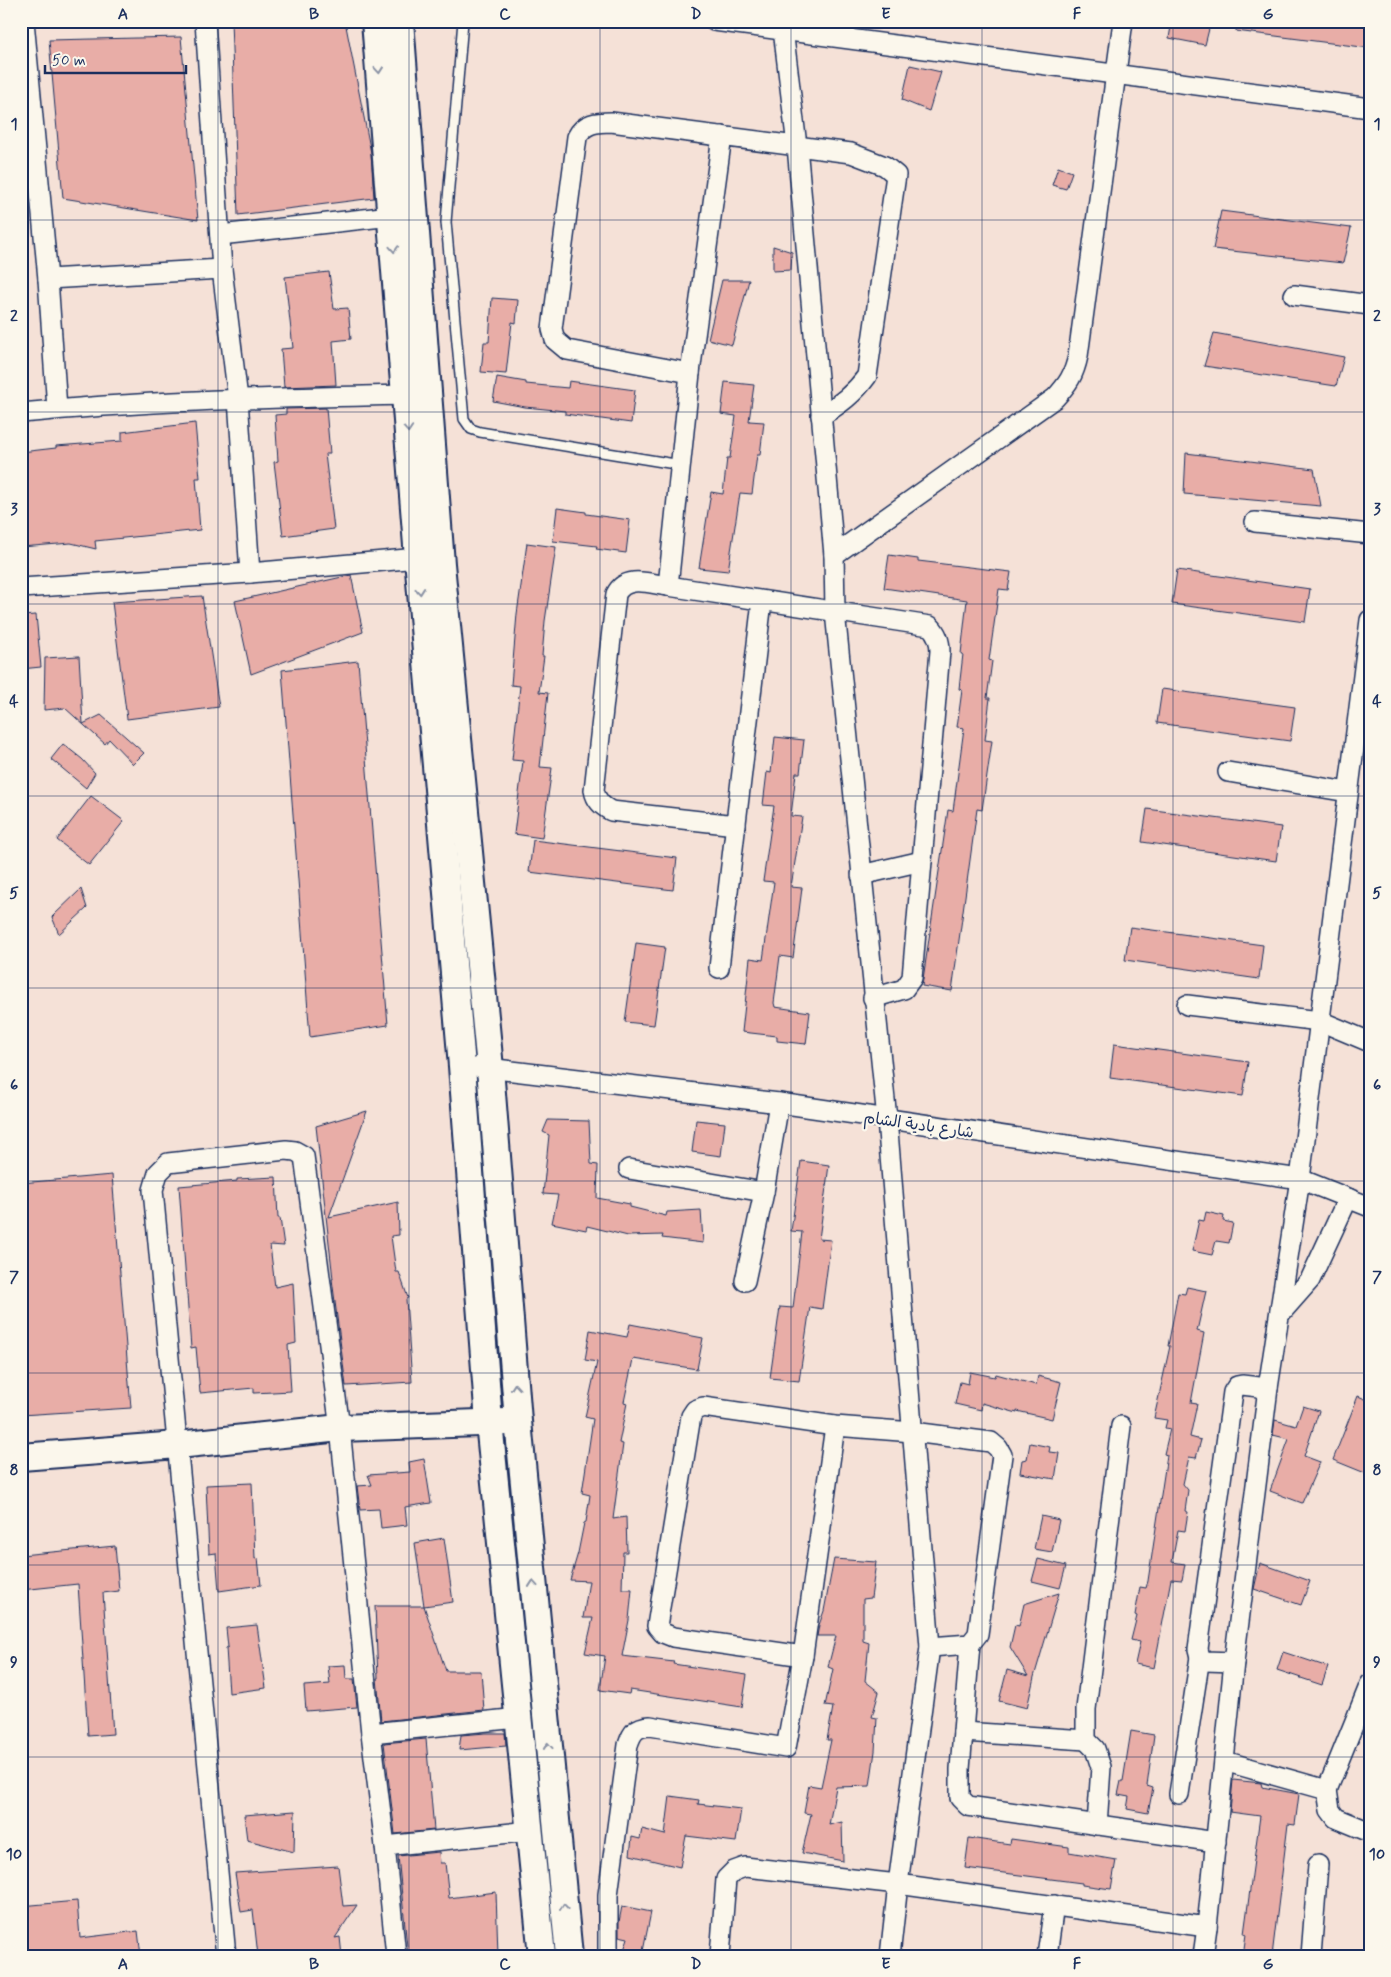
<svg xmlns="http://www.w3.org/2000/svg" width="1391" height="1977" font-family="Mynerve,'Playpen Sans Arabic',sans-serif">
<rect width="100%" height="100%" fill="#f5e1d7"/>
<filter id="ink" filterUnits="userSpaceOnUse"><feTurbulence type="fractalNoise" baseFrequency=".02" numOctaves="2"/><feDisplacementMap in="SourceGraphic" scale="10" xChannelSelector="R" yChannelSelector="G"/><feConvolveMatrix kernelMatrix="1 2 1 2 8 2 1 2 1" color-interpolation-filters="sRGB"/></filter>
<g filter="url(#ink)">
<g fill="#e8ada7" stroke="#1b2f5e">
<path d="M231 21H345L371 153 374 198 238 215Z"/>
<path d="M1172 21H1211L1205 45 1169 38Z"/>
<path d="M1237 21H1370V48L1236 31Z"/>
<path d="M181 37 198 220 63 198 49 40Z"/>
<path d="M910 65 941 72 929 111 902 100Z"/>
<path d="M1058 167 1072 172 1066 189 1052 185Z"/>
<path d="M1221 211 1351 228 1343 263 1213 249Z"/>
<path d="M773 246 792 252 791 270 773 271Z"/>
<path d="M329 272 334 309 348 308 351 339 333 341 336 385 284 387 281 349 293 348 285 277Z"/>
<path d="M722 280H749L732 345 708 339Z"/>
<path d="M492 298 518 300 516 323 512 322 506 374 481 372 484 342H489Z"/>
<path d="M1214 333 1344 357 1336 386 1204 366Z"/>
<path d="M497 377 526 382V384L568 388 569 381 635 390 631 423 565 414V411L525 407 493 401Z"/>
<path d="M725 382 754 385 749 421 764 422 760 455H757L752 494 740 493 728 571 699 568 711 492 723 494 727 458H730L736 416 721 414Z"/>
<path d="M326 408 330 454H325L334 529 283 536 274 462 278 461 275 415 286 414V409Z"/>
<path d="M195 423 200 478H196L200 530 95 541 96 549 71 543 21 547V452L56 448V446L122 441V432Z"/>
<path d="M1186 453 1314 469 1321 506 1184 494Z"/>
<path d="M557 508 586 512V514L630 520 626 553 596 549 597 546 553 541Z"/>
<path d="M527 543 556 547 545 621 542 656H544L539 692 548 693 540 767 552 768 542 838 514 834 523 761 512 760 520 686 511 685 517 614Z"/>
<path d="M889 555 918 559V561L1011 572 1008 590 999 589 989 660 992 661 987 698H990L985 740 992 741 982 810 977 809 952 991 922 986 948 810 953 811 964 728 957 727 962 690 959 689 963 654H961L967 600 884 588Z"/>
<path d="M1177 570 1310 589 1305 622 1172 604Z"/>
<path d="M351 575 363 632 251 674 235 601Z"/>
<path d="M202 596 219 707 127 719 112 602Z"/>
<path d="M36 615 41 667 21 669V616Z"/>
<path d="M79 656 83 724 101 715 144 753 133 764 109 739 105 744 65 708 44 710 45 658Z"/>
<path d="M358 661 388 1025 310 1037 282 670Z"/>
<path d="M1162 689 1295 707 1290 741 1157 723Z"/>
<path d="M775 737 804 740 800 773H796L791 816 802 817 791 887 802 888 793 958 780 956 774 1003 775 1007 810 1012 806 1044 777 1041V1036L742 1032 750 958 763 960 774 882 763 881 774 806 763 805 767 772 771 773Z"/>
<path d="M63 744 82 759 95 773 86 788 51 759Z"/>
<path d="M91 796 124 821 89 865 57 840Z"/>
<path d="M1147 809 1281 827 1276 861 1142 842Z"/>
<path d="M533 840 677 858 673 890 529 872Z"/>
<path d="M81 889 87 908 59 934 52 917Z"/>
<path d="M1130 927 1263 945 1259 979 1125 960Z"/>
<path d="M636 943 665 947 654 1025 625 1022Z"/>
<path d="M1114 1044 1248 1062 1243 1096 1110 1078Z"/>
<path d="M367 1111 329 1217 398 1202 399 1235 391 1236 396 1272H399L408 1298 406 1299 412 1382 346 1386 332 1279H333L316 1126Z"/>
<path d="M548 1120 589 1121 591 1164 598 1165 597 1198 630 1204V1207L666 1216 667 1212 701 1210 703 1243 662 1238 663 1235 628 1236 587 1226 586 1230 552 1223 558 1195 543 1194 549 1135 543 1132Z"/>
<path d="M696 1120 725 1123 721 1156 692 1152Z"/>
<path d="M801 1161 829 1165 819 1239 831 1240 822 1309 810 1307 799 1381 770 1378 780 1307 793 1308 802 1232 791 1231Z"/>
<path d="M112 1175 131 1408 21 1415V1183Z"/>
<path d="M276 1177 278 1218H280L284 1246 270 1245 275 1287 293 1283 296 1343 288 1345 291 1391 254 1393V1388L200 1393 196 1347 191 1348 179 1186 237 1181V1179Z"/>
<path d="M1206 1212 1224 1216 1223 1221 1233 1223 1229 1243 1216 1241 1212 1255 1192 1251 1199 1220 1204 1221Z"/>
<path d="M1187 1287 1206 1291 1197 1331 1204 1333 1191 1403 1197 1404 1190 1437 1201 1440 1196 1458 1189 1457 1183 1484 1188 1490 1185 1511 1188 1512 1185 1531 1178 1530 1172 1562 1185 1564 1182 1580 1171 1579 1154 1668 1135 1664 1140 1642 1131 1640 1137 1616 1135 1615 1140 1587 1146 1588 1148 1581 1167 1455 1164 1454 1170 1429 1165 1428 1167 1420 1154 1418 1170 1346H1168L1178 1293 1185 1294Z"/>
<path d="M630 1324 703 1338 697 1369 633 1359 624 1402 627 1403 619 1443 623 1444 613 1519 626 1517 627 1552H623L622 1589H632L629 1620 622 1656 674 1662 673 1664 747 1675 742 1707 630 1690 629 1694 600 1690 605 1656 585 1653 593 1618H583L589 1581 570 1580 578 1553 584 1523 586 1522 590 1495 582 1493 593 1419 585 1417 597 1362 585 1360 590 1330 627 1337Z"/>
<path d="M970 1372 995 1377 996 1374 1036 1385 1038 1376 1061 1382 1052 1419 1017 1411V1413L982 1403 981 1410 955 1404 960 1382 968 1384Z"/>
<path d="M1358 1396 1370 1401V1475L1333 1460Z"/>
<path d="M1303 1406 1319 1411 1304 1456 1320 1462 1302 1503 1270 1491 1289 1439 1273 1435 1275 1420 1296 1426Z"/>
<path d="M1030 1443 1050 1447 1049 1452 1059 1453 1055 1479 1020 1473 1022 1460 1027 1459Z"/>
<path d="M424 1459 431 1503 405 1507 407 1525 381 1528 379 1509 360 1510 357 1486 372 1485 368 1475 410 1472 409 1462Z"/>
<path d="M252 1483 255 1559 258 1558 261 1585 219 1591 216 1553 209 1554 206 1485Z"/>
<path d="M1041 1516 1059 1520 1052 1552 1034 1549Z"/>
<path d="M444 1538 453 1602 424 1606 415 1543Z"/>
<path d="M115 1546 119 1591 103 1593 113 1734 88 1736 78 1584 21 1590V1555Z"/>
<path d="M834 1559 876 1562 871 1598 863 1599V1641L869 1643 865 1681 879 1692 872 1717 877 1718 875 1751 870 1786 836 1787 829 1825 842 1822 843 1861 802 1853 811 1814 804 1813 809 1785 821 1787 831 1740H827L833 1707 825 1706 833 1669 828 1667 836 1636H817L819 1625 824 1611Z"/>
<path d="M1038 1559 1066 1566 1060 1588 1032 1581Z"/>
<path d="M1260 1563 1310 1581 1301 1605 1254 1589Z"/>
<path d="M1059 1593 1034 1677 1027 1708 999 1701 1007 1670 1028 1676 1010 1647 1015 1625 1019 1626 1024 1604Z"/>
<path d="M375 1606H424L446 1671H481L484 1710 381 1721 377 1678H378Z"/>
<path d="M257 1625 266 1688 229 1693 226 1648 228 1647 226 1628Z"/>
<path d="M1283 1652 1328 1667 1322 1685 1277 1670Z"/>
<path d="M345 1665 346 1679H354L357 1707 306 1711 304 1686 330 1684 328 1666Z"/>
<path d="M1131 1731 1154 1735 1147 1786 1153 1788 1148 1813 1127 1809 1129 1797 1118 1795 1121 1781H1123Z"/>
<path d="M486 1733H505L506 1746 459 1750 461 1735Z"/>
<path d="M426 1739 434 1830 395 1834 384 1743Z"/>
<path d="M1233 1780 1261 1783 1262 1787 1299 1794 1295 1825 1288 1824 1272 1956H1243L1246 1934H1244L1260 1816 1230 1812Z"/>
<path d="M670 1796 699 1800 698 1804 741 1809 736 1842 686 1836 680 1867 630 1855 632 1837 640 1839 642 1829 665 1835Z"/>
<path d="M295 1811 294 1852 247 1840 244 1815Z"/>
<path d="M969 1838 1010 1844 1011 1839 1069 1847V1852L1116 1860 1111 1889 1082 1885V1883L965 1868Z"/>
<path d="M439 1852 440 1863H445L449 1898 496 1892 498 1956H408L398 1856Z"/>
<path d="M338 1866 343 1906 357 1905 335 1938 340 1937 342 1956H258L253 1910 241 1912 235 1873Z"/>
<path d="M77 1901 80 1938 138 1931 141 1956H21V1906Z"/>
<path d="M622 1906 651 1912 642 1956H622L628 1938 619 1936V1922Z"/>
</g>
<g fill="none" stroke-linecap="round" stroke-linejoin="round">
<g stroke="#1b2f5e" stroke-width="12">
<path id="lane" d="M463 21 446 222 464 419 471 429 480 432 681 465"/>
</g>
<g stroke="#1b2f5e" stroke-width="22">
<g id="street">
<path d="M24 21 48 279 57 409"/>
<path d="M205 21 222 269 238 399 250 573"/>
<path d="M714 21 1370 108"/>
<path d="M782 21 797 146 834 555 835 612 887 1119 930 1647 898 1884 1207 1927 1234 1662 1268 1388 1300 1179 1370 620"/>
<path d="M220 235 391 216"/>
<path d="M48 279 222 269"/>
<path d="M1294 295 1370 305"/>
<path d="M690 373 567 350 555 340 552 329 577 137C584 123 597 122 611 122L851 153 885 166 896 175 867 376C854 394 840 404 821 416"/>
<path d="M21 413C149 400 277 398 405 395"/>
<path d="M1255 522 1370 534"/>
<path d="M834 555 1055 398C1068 384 1074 375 1078 356L1123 21"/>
<path d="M668 586 690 373 722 136"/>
<path d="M21 588 250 573 418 558"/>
<path d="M1228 772 1348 792"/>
<path d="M736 825 611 811C602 806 596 801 594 790L616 594C626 574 651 584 668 586L930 626C937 633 940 641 940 651L912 978 904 989 873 998"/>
<path d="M861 875 922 861"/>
<path d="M719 968 762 601"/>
<path d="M1187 1005 1320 1021 1370 1042"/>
<path d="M479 1067 779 1103 1300 1179 1370 1207"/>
<path d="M629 1169 764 1192"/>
<path d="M745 1281 764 1192 779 1103"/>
<path d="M1280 1314 1310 1280 1348 1198"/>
<path d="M835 1426 803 1656 673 1637 663 1633 657 1626 691 1416 695 1410 703 1407 835 1426 913 1432 991 1442 998 1448 1002 1455 978 1634 970 1644 930 1647"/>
<path d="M970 1644 960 1769V1798L968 1806 1216 1842"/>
<path d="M1234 1662 1205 1661 1200 1657 1198 1649 1233 1392 1237 1386 1242 1385 1268 1388"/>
<path d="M963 1732 1086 1740"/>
<path d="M371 1733 519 1718"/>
<path d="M1224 1761 1327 1790 1370 1684"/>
<path d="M1327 1790 1330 1810 1336 1818 1370 1832"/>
<path d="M1179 1794 1200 1657"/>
<path d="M1097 1825 1101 1767 1095 1749 1086 1740V1709L1121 1426"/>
<path d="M385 1846 530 1831"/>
<path d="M226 1956 153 1190 158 1173 168 1163 286 1150 295 1151 304 1156 340 1428 371 1733 385 1846 396 1956"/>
<path d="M608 1956V1895L628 1745C632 1732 636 1727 650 1726L786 1748 803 1656"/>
<path d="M720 1956 726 1879 734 1871 745 1867 898 1884 890 1956"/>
<path d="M1047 1956 1054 1905"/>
<path d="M1203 1956 1207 1927"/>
<path d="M1311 1956 1318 1865"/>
</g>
</g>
<g stroke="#1b2f5e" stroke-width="30">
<g id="secondary">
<path d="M375 21 418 558 462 1066 489 1422 542 1956"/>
<path d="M400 21 441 564 490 1068 518 1421 569 1956"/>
<path d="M21 1457 178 1445 340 1428 507 1422"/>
</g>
</g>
<use href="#lane" stroke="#fbf7ec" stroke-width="9"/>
<use href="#street" stroke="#fbf7ec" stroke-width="19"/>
<use href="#secondary" stroke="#fbf7ec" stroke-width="26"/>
</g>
<defs><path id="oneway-chevron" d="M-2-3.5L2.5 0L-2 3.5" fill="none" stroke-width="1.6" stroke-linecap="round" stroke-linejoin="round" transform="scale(1.25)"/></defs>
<g stroke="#8b93a5">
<use href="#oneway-chevron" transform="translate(379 70) rotate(85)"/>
<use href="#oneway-chevron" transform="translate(394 249) rotate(86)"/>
<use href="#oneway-chevron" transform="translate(408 429) rotate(86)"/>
<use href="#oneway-chevron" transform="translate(420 591) rotate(85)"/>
<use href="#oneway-chevron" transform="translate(515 1387) rotate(-95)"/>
<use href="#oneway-chevron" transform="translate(533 1584) rotate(-95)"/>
<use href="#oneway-chevron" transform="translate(548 1746) rotate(-95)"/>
<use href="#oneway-chevron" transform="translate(564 1907) rotate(-96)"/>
</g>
</g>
<path fill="none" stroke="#1b2f5e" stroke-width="1" stroke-opacity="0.55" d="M218 21V1956M409 21V1956M600 21V1956M791 21V1956M982 21V1956M1173 21V1956M21 220H1370M21 412H1370M21 604H1370M21 796H1370M21 988H1370M21 1181H1370M21 1373H1370M21 1565H1370M21 1757H1370"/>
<g text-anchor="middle" stroke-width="4.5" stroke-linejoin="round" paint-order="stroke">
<g font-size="16" fill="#1b2f5e" stroke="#fbf7ec">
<text transform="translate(919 1124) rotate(8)" y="6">شارع بادية الشام</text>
</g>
</g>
<rect width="1391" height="1977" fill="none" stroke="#fbf7ec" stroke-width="55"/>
<path d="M45 65v8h141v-8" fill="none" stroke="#1b2f5e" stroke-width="2.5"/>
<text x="52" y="65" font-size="15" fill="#1b2f5e" stroke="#fbf7ec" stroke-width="4" paint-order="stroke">50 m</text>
<rect x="28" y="28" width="1336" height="1922" fill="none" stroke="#1b2f5e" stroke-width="2"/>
<g font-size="16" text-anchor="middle" font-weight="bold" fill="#1b2f5e">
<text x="123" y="19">A</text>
<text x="314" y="19">B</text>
<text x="505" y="19">C</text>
<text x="696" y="19">D</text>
<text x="886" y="19">E</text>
<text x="1077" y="19">F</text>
<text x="1268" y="19">G</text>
<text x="14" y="129">1</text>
<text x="1377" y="129">1</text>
<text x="14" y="321">2</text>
<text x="1377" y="321">2</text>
<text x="14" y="514">3</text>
<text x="1377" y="514">3</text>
<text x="14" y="706">4</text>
<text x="1377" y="706">4</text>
<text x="14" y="898">5</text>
<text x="1377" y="898">5</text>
<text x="14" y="1090">6</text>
<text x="1377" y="1090">6</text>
<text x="14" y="1282">7</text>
<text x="1377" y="1282">7</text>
<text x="14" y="1475">8</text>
<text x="1377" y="1475">8</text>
<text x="14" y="1667">9</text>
<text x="1377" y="1667">9</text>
<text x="14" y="1859">10</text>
<text x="1377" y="1859">10</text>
<text x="123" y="1969">A</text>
<text x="314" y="1969">B</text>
<text x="505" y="1969">C</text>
<text x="696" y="1969">D</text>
<text x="886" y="1969">E</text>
<text x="1077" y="1969">F</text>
<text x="1268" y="1969">G</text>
</g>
</svg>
